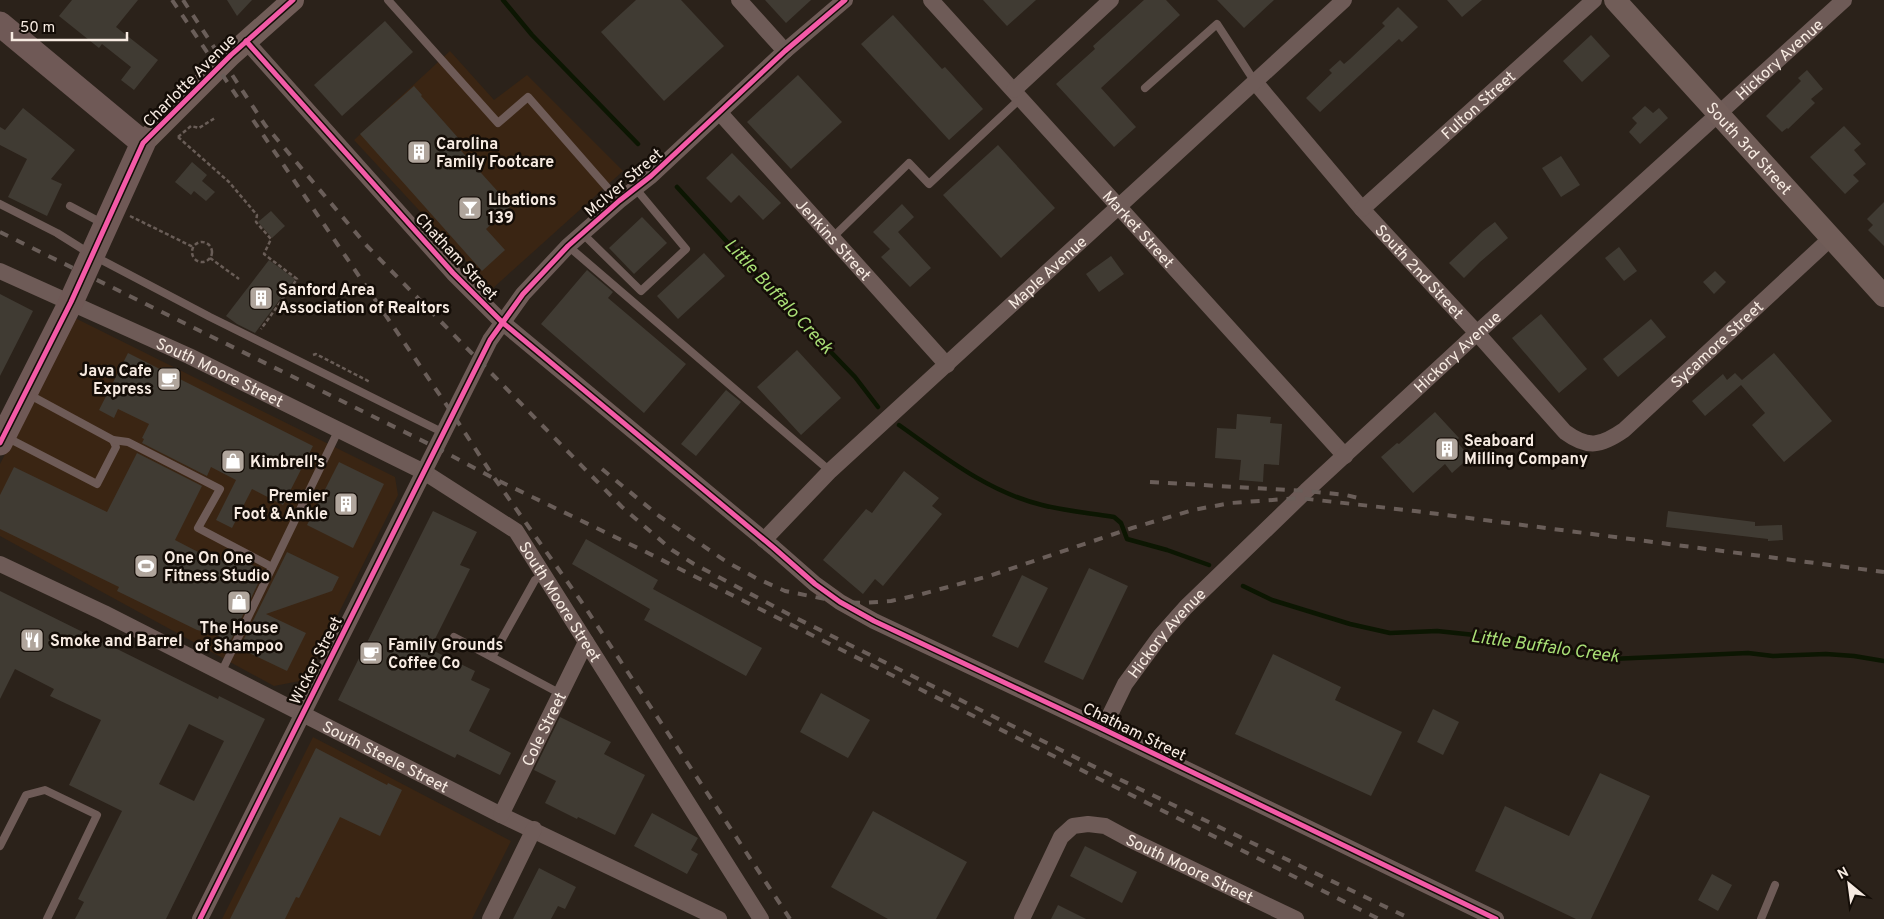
<svg xmlns="http://www.w3.org/2000/svg" width="1884" height="919" font-family="Overpass,sans-serif">
<rect width="100%" height="100%" fill="#2b221a"/>
<g fill="#3a2513">
<path d="M450 51 494 100 527 75 623 171 492 289 354 140Z"/>
<path d="M75 318 395 477 398 495 305 680 274 686 0 536V464Z"/>
<path d="M313 737 511 841 472 919H222Z"/>
</g>
<g fill="none" stroke-linecap="round" stroke-linejoin="round">
<g stroke="#0c1602" stroke-width="4.5">
<path d="M503 0 532 35 638 144"/>
<path d="M677 187 772 291 855 377 878 407"/>
<path d="M899 425C943 456 988 492 1042 505 1065 511 1090 513 1114 517L1121 523 1127 539 1167 550 1209 565"/>
<path d="M1243 586 1272 600 1350 624 1390 633 1437 631 1513 639 1563 651 1611 659 1748 653 1773 656 1826 654 1854 656 1884 661"/>
</g>
</g>
<g fill="#403b33" fill-rule="evenodd">
<path d="M72 0H138L116 27 158 60 134 90 121 80 131 67 102 44 99 48 59 16Z"/>
<path d="M227 0H252L237 16Z"/>
<path d="M636 0H681L724 46 664 101 601 32Z"/>
<path d="M765 0H811L786 23Z"/>
<path d="M983 0H1036L1007 26Z"/>
<path d="M1144 0H1166L1180 15 1101 88 1136 127 1114 147 1056 84 1095 49 1093 46Z"/>
<path d="M1217 0H1274L1244 28Z"/>
<path d="M1447 0H1482L1462 17Z"/>
<path d="M1398 7 1418 27 1402 42 1399 39 1320 112 1306 98 1332 73 1329 70 1340 60 1344 64 1350 59 1385 26 1382 23Z"/>
<path d="M893 15 942 69 945 67 983 109 949 140 861 44Z"/>
<path d="M385 21 413 52 342 116 314 85Z"/>
<path d="M1591 35 1610 56 1582 82 1563 61Z"/>
<path d="M1807 70 1823 89 1811 99 1815 103 1788 129 1787 128 1782 132 1766 116 1801 81 1798 78Z"/>
<path d="M798 75 842 122 791 169 747 122Z"/>
<path d="M414 86 422 95 421 96 460 140 455 144 511 206 486 229 505 250 482 271 360 134Z"/>
<path d="M1645 106 1653 113 1659 108 1668 118 1640 144 1629 132 1637 123 1632 118Z"/>
<path d="M23 108 75 150 51 179 62 184 47 216 8 197 27 159 0 145V127L5 130Z"/>
<path d="M1844 126 1861 144 1854 150 1866 164 1853 175 1859 181 1845 194 1810 157Z"/>
<path d="M998 145 1055 208 1001 258 943 195Z"/>
<path d="M732 153 781 203 763 220 739 195 731 203 706 178Z"/>
<path d="M1561 156 1580 185 1561 197 1542 168Z"/>
<path d="M192 162 207 175 202 181 215 192 206 201 194 191 191 195 175 182Z"/>
<path d="M1884 202V246L1868 230 1873 225 1867 219Z"/>
<path d="M902 204 914 217 898 232 931 268 910 287 881 257 890 249 873 232Z"/>
<path d="M271 211 285 226 272 238 258 222Z"/>
<path d="M642 217 667 243 634 274 609 248Z"/>
<path d="M1495 222 1508 238 1480 262 1464 278 1449 263 1483 231Z"/>
<path d="M1619 247 1637 271 1624 281 1605 258Z"/>
<path d="M704 253 725 276 678 319 657 296Z"/>
<path d="M1111 256 1124 274 1099 292 1086 274Z"/>
<path d="M269 260 295 279 255 333 237 324 226 316Z"/>
<path d="M587 270 613 292 608 298 686 364 644 413 541 324Z"/>
<path d="M1715 271 1726 282 1714 294 1703 282Z"/>
<path d="M0 294 33 311 0 376Z"/>
<path d="M1541 314 1587 369 1559 393 1512 338Z"/>
<path d="M1651 319 1666 337 1618 377 1603 359Z"/>
<path d="M797 350 841 398 801 435 757 387Z"/>
<path d="M128 353 313 446 283 505 252 489 232 528 216 520 236 480 211 467 207 476 142 443 144 439 142 438 149 424 118 409 114 418 99 410Z"/>
<path d="M1774 353 1832 421 1784 462 1752 425 1765 413 1741 385 1705 416 1692 401 1723 374 1727 380 1735 373 1742 380Z"/>
<path d="M726 390 741 402 696 456 681 444Z"/>
<path d="M1435 412 1459 438 1456 441 1470 457 1452 473 1445 464 1413 493 1381 457 1397 443 1399 444Z"/>
<path d="M1237 414 1271 417 1270 423 1282 424 1279 465 1264 464 1263 482 1239 480 1241 460 1215 458 1217 428 1236 429Z"/>
<path d="M137 453 202 486 175 540 200 553 230 563 234 556 264 571 230 642 214 634 197 630 117 591 119 587 0 529V495L14 467 107 512Z"/>
<path d="M339 462 384 484 353 548 307 525Z"/>
<path d="M904 471 939 498 932 506 942 514 883 586 875 579 863 594 823 560 866 509 872 513Z"/>
<path d="M433 511 477 532 460 565 470 569 430 649 475 671 471 680 490 689 469 731 511 753 500 775 457 754 455 758 338 700Z"/>
<path d="M1668 511 1755 522V526L1782 525 1783 540 1768 541V539L1666 527Z"/>
<path d="M586 539 658 580 653 589 762 648 746 676 644 620 650 609 572 564Z"/>
<path d="M287 552 339 577 332 591 266 614 306 633 287 671 247 652 248 651 240 647Z"/>
<path d="M1089 568 1128 586 1083 680 1044 662Z"/>
<path d="M1022 575 1048 588 1018 648 992 636Z"/>
<path d="M0 591 218 699 219 696 265 719 166 919H75L84 902 78 899 122 811 69 785 101 720 50 696 54 689 15 669 0 699ZM189 724 224 741 194 801 159 784Z"/>
<path d="M1273 654 1341 687 1335 700 1402 732 1371 796 1235 734Z"/>
<path d="M821 693 870 720 848 758 800 732Z"/>
<path d="M1433 709 1459 722 1443 755 1417 742Z"/>
<path d="M560 717 611 742 604 754 645 775 615 835 578 817 577 819 545 803 556 781 534 770Z"/>
<path d="M316 748 387 785 388 783 402 790 380 836 340 817 299 898 296 897 285 919H230Z"/>
<path d="M1600 773 1650 796 1591 919H1576L1475 871 1505 806 1569 836Z"/>
<path d="M873 811 967 862 936 919H888L831 887Z"/>
<path d="M652 813 698 838 691 850 698 854 687 874 634 846Z"/>
<path d="M1085 846 1137 872 1122 903 1070 876Z"/>
<path d="M539 868 576 887 565 909 558 906 551 919H513Z"/>
<path d="M1712 874 1732 885 1718 911 1698 900Z"/>
<path d="M1058 905 1086 919H1051Z"/>
</g>
<g fill="none" stroke-linecap="round" stroke-linejoin="round">
<g stroke="#695d57" stroke-width="2.5" stroke-dasharray="4 2.5" stroke-linecap="butt">
<path d="M178 137 229 182 257 215 256 222 271 239 264 254 297 279 261 329"/>
<path d="M178 137 191 126 199 128 215 118"/>
<path d="M130 216 193 247"/>
<circle cx="202" cy="252" r="10"/>
<path d="M210 258 239 279"/>
<path d="M313 355 316 354 370 382"/>
</g>
<g stroke="#6e5b57" stroke-width="8">
<path d="M388 0 498 123 528 97 619 201"/>
<path d="M1145 88 1217 24 1255 82"/>
<path d="M0 204 57 233 92 255 210 317 442 432"/>
<path d="M70 206 102 223"/>
<path d="M582 233 641 291 686 249 636 189"/>
<path d="M832 238 909 163 929 184 1021 98"/>
<path d="M568 246 830 471"/>
<path d="M6 437 97 484 116 447 113 440 28 394"/>
<path d="M113 440 128 442 220 489 198 528 272 567"/>
<path d="M454 637 561 694"/>
<path d="M492 657 535 580 544 574"/>
<path d="M221 673 339 429"/>
<path d="M0 846 26 795 45 790 97 815 47 919"/>
<path d="M1761 919 1775 885"/>
</g>
<g stroke="#6e5b57" stroke-width="16">
<path d="M739 0 785 51"/>
<path id="s1" d="M931 0 1345 456"/>
<path d="M246 41 453 273 502 322 774 548 815 584 840 602 874 621 1103 729 1496 919"/>
<path id="s2" d="M1255 82 1362 209 1477 333 1565 432C1588 449 1601 446 1624 430L1831 238"/>
<path d="M1014 90 1111 0"/>
<path id="s3" d="M720 113 947 365"/>
<path id="s4" d="M1362 209 1594 0"/>
<path id="s5" d="M0 271 189 356 424 472 516 531 761 919"/>
<path id="s6" d="M764 540 830 471 1344 0"/>
<path id="s7" d="M0 564 104 613 501 815 719 919"/>
<path id="s8" d="M1103 729 1125 684 1161 635 1186 607 1306 491 1477 333 1844 0"/>
<path id="s9" d="M501 815 586 642"/>
<path d="M200 919 490 340 523 294 568 246 619 201 651 176 785 51 845 0"/>
<path d="M490 919 534 829"/>
<path id="s10" d="M1022 919 1061 837 1073 826 1088 824 1105 826 1129 839 1296 919"/>
</g>
<g stroke="#715d58" stroke-width="22">
<path id="s11" d="M1615 0 1884 296"/>
<path d="M143 143 231 55 293 0"/>
</g>
<path stroke="#6f5956" stroke-width="25" d="M0 24 143 143 71 302 0 443"/>
<g stroke="#6a5e59" stroke-width="4" stroke-dasharray="9 9" stroke-linecap="butt">
<path d="M172 0 242 104"/>
<path d="M183 0 265 125 367 246 622 507 672 550 694 564 796 618 1119 779 1411 919"/>
<path d="M253 120 452 413 495 479 583 604 790 919"/>
<path d="M0 232 435 447 495 479 642 550 1379 919"/>
<path d="M602 469 659 516 727 562 756 578 785 591 840 602 863 603 891 601 922 594 989 576 1132 528 1193 510 1231 503 1299 498 1415 511 1884 572"/>
<path d="M1150 482 1306 491 1346 495 1362 499"/>
</g>
<g stroke="#140d07" stroke-width="8">
<g id="cycleway">
<path d="M246 41 453 273 502 322 774 548 815 584 840 602 874 621 1103 729 1496 919"/>
<path d="M0 443 71 302 143 143 231 55 293 0"/>
<path d="M200 919 490 340 523 294 568 246 619 201 651 176 785 51 845 0"/>
</g>
</g>
<use href="#cycleway" stroke="#f35aa7" stroke-width="5"/>
</g>
<defs>
<g id="building-square" transform="scale(1.25)"><rect x="-9" y="-9" width="18" height="18" rx="4" fill="#b0a59c" stroke="#140d07"/><path d="M-4-6H4V6H1V3H-1V6H-4ZM-2.5-4.3h1.7v1.8h-1.7ZM.8-4.3h1.7v1.8H.8ZM-2.5-1h1.7V.8h-1.7ZM.8-1h1.7V.8H.8Z" fill="#fff"/></g>
<g id="bar-square" transform="scale(1.25)"><rect x="-9" y="-9" width="18" height="18" rx="4" fill="#b0a59c" stroke="#140d07"/><path d="M-6-5H6L.8 .8V4.5H3.5V6h-7V4.5H-.8V.8Z" fill="#fff"/></g>
<g id="cafe-square" transform="scale(1.25)"><rect x="-9" y="-9" width="18" height="18" rx="4" fill="#b0a59c" stroke="#140d07"/><path d="M-5.5-4.5H6V0H3Q3 3.5 0 3.5H-2.5Q-5.5 3.5-5.5 0ZM3-3.2v2h1.7v-2ZM-6 4.5H4V6H-6Z" fill="#fff"/></g>
<g id="shop-square" transform="scale(1.25)"><rect x="-9" y="-9" width="18" height="18" rx="4" fill="#b0a59c" stroke="#140d07"/><path d="M-5-2.5h2.3a2.7 3.5 0 0 1 5.4 0H5L5.5 6h-11ZM-1.5-2.5h3a1.5 2.3 0 0 0-3 0Z" fill="#fff"/></g>
<g id="stadium-square" transform="scale(1.25)"><rect x="-9" y="-9" width="18" height="18" rx="4" fill="#b0a59c" stroke="#140d07"/><path d="M0-5a6.5 5 0 1 0 0 10a6.5 5 0 1 0 0-10ZM-3.5-1.8h7v3.6h-7Z" fill="#fff"/></g>
<g id="restaurant-square" transform="scale(1.25)"><rect x="-9" y="-9" width="18" height="18" rx="4" fill="#b0a59c" stroke="#140d07"/><path d="M-5-6h1v4h1v-4h1v4h1v-4h1v5L-1.5 .5V6h-2V.5L-5-1ZM5-6V6H3V1.5H1.5Q1.5-4 5-6Z" fill="#fff"/></g>
</defs>
<g fill-rule="evenodd">
<use href="#building-square" x="419" y="152"/>
<use href="#bar-square" x="470" y="208"/>
<use href="#building-square" x="261" y="298"/>
<use href="#cafe-square" x="169" y="379"/>
<use href="#building-square" x="1447" y="449"/>
<use href="#shop-square" x="233" y="461"/>
<use href="#building-square" x="346" y="504"/>
<use href="#stadium-square" x="146" y="566"/>
<use href="#shop-square" x="239" y="602"/>
<use href="#restaurant-square" x="32" y="640"/>
<use href="#cafe-square" x="371" y="653"/>
</g>
<g text-anchor="middle" stroke-width="5" stroke-linejoin="round" paint-order="stroke">
<g font-size="16" fill="#f7ebe2" stroke="#140d07">
<text dy="6" stroke="none"><textPath href="#s8" startOffset="956">Hickory Avenue</textPath></text>
<text transform="translate(189 80) rotate(-45)" y="6">Charlotte Avenue</text>
<text dy="6" stroke="none"><textPath href="#s4" startOffset="156">Fulton Street</textPath></text>
<text dy="6" stroke="none"><textPath href="#s11" startOffset="200">South 3rd Street</textPath></text>
<text transform="translate(623 182) rotate(-40)" y="6">McIver Street</text>
<text dy="6" stroke="none"><textPath href="#s1" startOffset="309">Market Street</textPath></text>
<text dy="6" stroke="none"><textPath href="#s3" startOffset="170">Jenkins Street</textPath></text>
<text transform="translate(457 256) rotate(47)" y="6">Chatham Street</text>
<text dy="6" stroke="none"><textPath href="#s2" startOffset="251">South 2nd Street</textPath></text>
<text dy="6" stroke="none"><textPath href="#s6" startOffset="390">Maple Avenue</textPath></text>
<text dy="6" stroke="none"><textPath href="#s2" startOffset="659">Sycamore Street</textPath></text>
<text dy="6" stroke="none"><textPath href="#s8" startOffset="521">Hickory Avenue</textPath></text>
<text dy="6" stroke="none"><textPath href="#s5" startOffset="242">South Moore Street</textPath></text>
<text dy="6" stroke="none"><textPath href="#s5" startOffset="662">South Moore Street</textPath></text>
<text dy="6" stroke="none"><textPath href="#s8" startOffset="116">Hickory Avenue</textPath></text>
<text transform="translate(315 660) rotate(-63)" y="6">Wicker Street</text>
<text dy="6" stroke="none"><textPath href="#s9" startOffset="96">Cole Street</textPath></text>
<text transform="translate(1135 731) rotate(26)" y="6">Chatham Street</text>
<text dy="6" stroke="none"><textPath href="#s7" startOffset="431">South Steele Street</textPath></text>
<text dy="6" stroke="none"><textPath href="#s10" startOffset="234">South Moore Street</textPath></text>
</g>
<g font-size="16" font-weight="bold" fill="#f7ebe2" stroke="#140d07" text-anchor="start">
<text x="436" y="149">Carolina<tspan x="436" dy="18">Family Footcare</tspan></text>
<text x="488" y="205">Libations<tspan x="488" dy="18">139</tspan></text>
<text x="278" y="295">Sanford Area<tspan x="278" dy="18">Association of Realtors</tspan></text>
<text x="152" y="376" text-anchor="end">Java Cafe<tspan x="152" dy="18">Express</tspan></text>
<text x="1464" y="446">Seaboard<tspan x="1464" dy="18">Milling Company</tspan></text>
<text x="250" y="467">Kimbrell's</text>
<text x="328" y="501" text-anchor="end">Premier<tspan x="328" dy="18">Foot &amp; Ankle</tspan></text>
<text x="164" y="563">One On One<tspan x="164" dy="18">Fitness Studio</tspan></text>
<text x="239" y="633" text-anchor="middle">The House<tspan x="239" dy="18">of Shampoo</tspan></text>
<text x="50" y="646">Smoke and Barrel</text>
<text x="388" y="650">Family Grounds<tspan x="388" dy="18">Coffee Co</tspan></text>
</g>
<g font-size="18" font-style="italic" fill="#a9df76" stroke="#140d07">
<text transform="translate(779 296) rotate(47)" y="6">Little Buffalo Creek</text>
<text transform="translate(1545 646) rotate(8)" y="6">Little Buffalo Creek</text>
</g>
</g>
<g transform="translate(1849 884) rotate(331)" stroke="#140d07" stroke-width="4" paint-order="stroke">
<path d="M0-4L9 19L0 12L-9 19Z" fill="#f7ebe2"/>
<text y="-8" font-size="14" font-weight="bold" text-anchor="middle" fill="#f7ebe2">N</text>
</g>
<path d="M12 32v8h115v-8" fill="none" stroke="#f7ebe2" stroke-width="2.5"/>
<text x="20" y="32" font-size="15" fill="#f7ebe2" stroke="#140d07" stroke-width="4" paint-order="stroke">50 m</text>
</svg>
